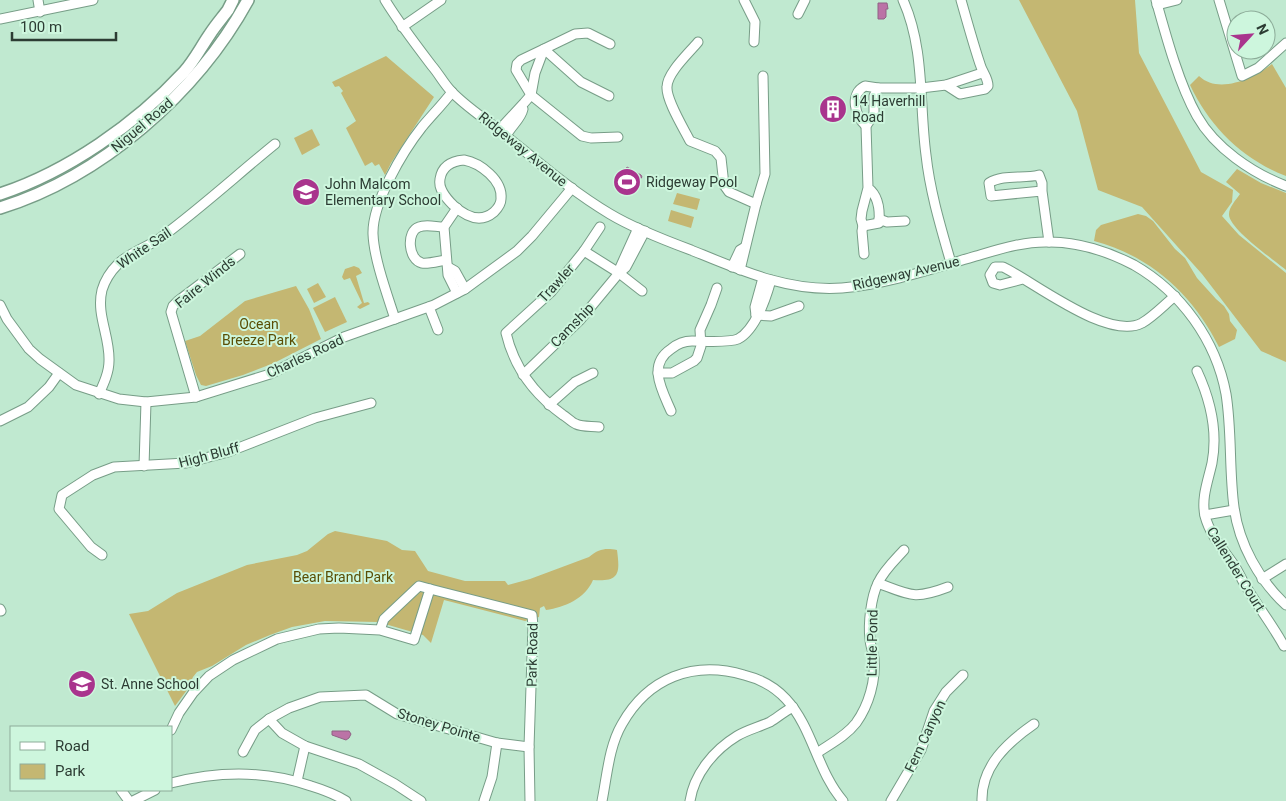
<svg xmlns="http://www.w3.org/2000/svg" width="1286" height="801" font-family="Roboto,sans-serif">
<rect width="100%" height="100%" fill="#c0e9d0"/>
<g fill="#c4b772">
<path d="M1019 0H1135L1139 53 1201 172 1233 190 1232 202 1222 216 1239 235 1286 273V362L1261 351 1202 274 1142 207 1098 190 1077 111Z"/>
<path d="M386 56 434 97 391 163 385 175 379 164 375 166 372 162 365 166 346 128 356 121 341 93 343 91 339 86 335 87 332 82Z"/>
<path d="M1272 64 1286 88V176C1242 159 1210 127 1190 85L1199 76C1219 95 1254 78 1272 64Z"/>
<path d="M312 129 320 145 302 155 294 138Z"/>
<path d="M1237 169 1261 183 1286 193V270C1274 260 1228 228 1229 214 1229 207 1236 200 1240 194L1226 182Z"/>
<path d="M677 193 700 199 697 210 673 204Z"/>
<path d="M671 210 694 217 691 228 668 221Z"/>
<path d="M1138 214 1146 216 1153 221 1175 249 1185 258 1197 278 1216 299 1224 306 1229 314 1230 321 1237 330 1235 339 1219 347C1193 295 1151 256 1094 241L1096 230 1101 225Z"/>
<path d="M354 266 359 268 362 273 356 276 364 303 368 302 370 304 360 309 357 307 362 303 350 278 344 280 342 277 345 269Z"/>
<path d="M318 283 326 297 314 303 307 289Z"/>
<path d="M296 286 309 309 321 339 274 363 243 375 206 386 201 385 196 375 185 341 200 336 245 301Z"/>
<path d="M335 297 347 322 325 332 313 308Z"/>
<path d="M335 531 387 541 402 550 415 551 428 571 465 581H505L508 585 530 579 589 557C599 549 605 548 617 550 620 573 620 582 593 580 585 599 565 607 546 610L544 606 540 608 539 617 525 621 444 600 431 643 423 635 378 622 325 621 292 627 270 635 246 645 212 666 197 672 193 677 187 690 175 706 129 614 148 611 177 593 247 565 297 555 307 551 328 534Z"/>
</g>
<g fill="#bb73a6" stroke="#906284">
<path d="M878 3H887L888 9H886V17L884 19H878Z"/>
<path d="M627 167 641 175 642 177 632 189 634 190 629 195 617 187V185L626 171 625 170Z"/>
<path d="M332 731H349L351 734 349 738 346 740 332 735Z"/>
</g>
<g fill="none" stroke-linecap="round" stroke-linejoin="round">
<g stroke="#779d87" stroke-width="11">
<g id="minor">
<path d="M38 0 40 12"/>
<path d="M385 0C399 23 416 45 432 66 439 74 444 84 451 91 465 106 484 118 500 131 536 160 571 191 610 214 635 229 664 240 691 250 740 270 788 292 842 288 883 285 935 268 976 256 1000 249 1025 241 1050 242 1078 242 1109 252 1134 265 1181 292 1216 340 1226 394 1232 431 1229 470 1234 507 1239 544 1259 580 1286 605"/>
<path d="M744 0 755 22 754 42"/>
<path d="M903 0C925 49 919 103 926 155 930 192 941 228 951 263"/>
<path d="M1156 0C1166 36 1179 84 1197 116 1215 148 1252 173 1286 186"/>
<path d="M1219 0 1242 76 1258 68 1286 43"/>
<path d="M1157 5 1177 0"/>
<path d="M798 14 805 0"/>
<path d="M0 19 93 0"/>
<path d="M402 27 441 0"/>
<path d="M698 42C689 53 667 73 667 87 666 100 684 129 690 141L715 151 721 158 724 185 729 192 756 204 740 270"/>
<path d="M946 85 960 94 985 89 988 86C988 77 982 72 980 64 973 43 967 21 961 0"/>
<path d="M609 96 581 82 544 49 521 60 517 64 516 70 531 95 582 136 591 138 618 137"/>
<path d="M866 126C855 116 849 94 865 86L878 88"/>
<path d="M499 130 524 103 531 95 535 73 544 49 575 34 588 33 610 44"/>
<path d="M506 136C511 126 521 119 523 109"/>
<path d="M464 160C480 163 503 180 501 199 501 204 498 208 494 212 480 224 465 216 453 205 446 198 438 189 440 179 442 166 452 161 464 160Z"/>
<path d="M868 188C879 196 880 210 879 223L863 226 861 219 862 211 868 188 866 126 874 114V96L878 88H921L946 85 982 73"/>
<path d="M1042 191 991 196 989 183C1003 174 1024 179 1039 175L1042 183V191L1049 242"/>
<path d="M756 204 765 174 763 76"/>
<path d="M457 208 444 227 448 275 457 293"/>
<path d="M879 219 887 222 905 221"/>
<path d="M863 226 862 231 864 254"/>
<path d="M444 227C436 227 426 224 419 227 406 231 408 260 422 263 429 264 439 261 446 260"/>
<path d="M584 251 619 273 642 291"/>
<path d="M448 267 455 271 465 289"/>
<path d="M732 267 740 250 745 247"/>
<path d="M619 270 638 228"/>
<path d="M1023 279 1000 285 993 283 990 275 995 267H1003C1034 282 1108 341 1142 323 1154 316 1165 304 1175 296"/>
<path d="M0 305 7 319 29 349 40 359 76 385 119 399 146 402 196 397 270 374 344 337 434 305 465 289 517 251 532 236 572 188"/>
<path d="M429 307 438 330"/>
<path d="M756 315 771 316 799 306"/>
<path d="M756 315 755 307 763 278"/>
<path d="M395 319C387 294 374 259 373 234 372 203 403 151 422 127 432 115 443 104 452 92"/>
<path d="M1197 371C1210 399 1218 431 1212 463 1208 481 1201 498 1205 516 1210 535 1223 549 1234 565 1239 572 1242 581 1247 588 1259 608 1273 626 1284 646"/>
<path d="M658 373H672L694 361 697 358 701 346 700 330 711 305 717 288"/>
<path d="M523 375 580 320 619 273 626 267 645 231"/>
<path d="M99 394C104 383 109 372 109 361 110 336 96 315 102 290 105 280 111 271 118 264 131 251 149 247 163 236 202 207 238 174 275 144"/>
<path d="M196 397 171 312 173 306 178 301 240 254"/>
<path d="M549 405 575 382 593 373"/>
<path d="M671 411C662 390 647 365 671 349 677 344 684 341 692 341 704 341 728 343 738 339 755 330 766 298 771 280"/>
<path d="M0 421 28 407 49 387 59 373"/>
<path d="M599 427C592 426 582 427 576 424 571 422 567 417 563 415 535 395 514 367 506 333L551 292 584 251 600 227"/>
<path d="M144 466 146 402"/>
<path d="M1205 515 1234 510"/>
<path d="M102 555 91 547 59 509 62 495 93 475 114 467 186 463 228 452 315 418 371 403"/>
<path d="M1262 579 1286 564"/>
<path d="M878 583C910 595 914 600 948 587"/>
<path d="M430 589 532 615 533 626 529 747 530 801"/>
<path d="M0 609 1 611"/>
<path d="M269 719 282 733 305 746 359 764 395 784 421 801"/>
<path d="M171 730 179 713 193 693 209 676 233 660 277 639 319 629 339 628 380 630 414 640 430 589 419 586 384 619 380 630"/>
<path d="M243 752 255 730 269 719 289 708 320 697 366 695 397 714 497 743 529 747"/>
<path d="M817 753C830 744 846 736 856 723 869 705 876 680 874 658 873 651 870 645 870 639 868 624 871 597 878 583 884 570 895 560 904 550"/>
<path d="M297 781 305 746"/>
<path d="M171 783C218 771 265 770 311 786 324 790 335 794 346 801"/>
<path d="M121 790 129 801"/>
<path d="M133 801 155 790"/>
<path d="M484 801 492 777 497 743"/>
<path d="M602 801C607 776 609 746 622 724 648 678 693 660 744 675 760 679 775 687 786 699 813 728 817 771 843 801"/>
<path d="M690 801C694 774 714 750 737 736 747 730 759 727 770 722 778 717 785 711 793 707"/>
<path d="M891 801 921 750 934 711 946 692 963 675"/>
<path d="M982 801C981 766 1008 742 1034 724"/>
</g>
</g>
<g stroke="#779d87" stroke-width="14">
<g id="major">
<path d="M0 194C67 172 136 124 184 72 194 61 201 47 210 34 215 26 222 18 228 10L233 0"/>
<path d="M0 208C101 177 197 93 248 0"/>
</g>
</g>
<use href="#minor" stroke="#fff" stroke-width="9"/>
<use href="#major" stroke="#fff" stroke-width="11"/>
</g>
<defs>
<g id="building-disc" transform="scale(1.4375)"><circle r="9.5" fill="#a9348d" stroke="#cdf6dd"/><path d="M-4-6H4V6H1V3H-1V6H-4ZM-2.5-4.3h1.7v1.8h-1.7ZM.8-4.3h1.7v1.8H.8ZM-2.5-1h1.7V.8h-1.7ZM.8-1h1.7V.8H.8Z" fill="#fff"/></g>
<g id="stadium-disc" transform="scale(1.4375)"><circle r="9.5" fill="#a9348d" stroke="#cdf6dd"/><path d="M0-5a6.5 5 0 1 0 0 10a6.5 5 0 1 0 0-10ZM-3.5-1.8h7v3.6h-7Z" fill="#fff"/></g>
<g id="school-disc" transform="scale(1.4375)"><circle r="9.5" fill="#a9348d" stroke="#cdf6dd"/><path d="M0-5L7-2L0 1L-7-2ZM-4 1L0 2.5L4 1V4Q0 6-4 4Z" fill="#fff"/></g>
</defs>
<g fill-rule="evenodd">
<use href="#building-disc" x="833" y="109"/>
<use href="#stadium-disc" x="627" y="182"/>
<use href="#school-disc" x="306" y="192"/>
<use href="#school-disc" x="82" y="684"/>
</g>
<g text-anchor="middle" stroke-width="4" stroke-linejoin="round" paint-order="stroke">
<g font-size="14" fill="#2c3c33" stroke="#cdf6dd" text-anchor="start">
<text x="852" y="106">14 Haverhill<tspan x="852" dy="16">Road</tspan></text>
<text x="646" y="187">Ridgeway Pool</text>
<text x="325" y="189">John Malcom<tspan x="325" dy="16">Elementary School</tspan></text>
<text x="101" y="689">St. Anne School</text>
</g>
<g font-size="14" fill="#2c3c33" stroke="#cdf6dd">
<text transform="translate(142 125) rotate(-40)" y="5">Niguel Road</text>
<text transform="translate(523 149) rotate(39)" y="5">Ridgeway Avenue</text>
<text transform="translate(144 248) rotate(-34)" y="5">White Sail</text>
<text transform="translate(906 273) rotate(-13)" y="5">Ridgeway Avenue</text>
<text transform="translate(205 282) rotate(-39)" y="5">Faire Winds</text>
<text transform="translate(556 283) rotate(-48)" y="5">Trawler</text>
<text transform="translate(572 325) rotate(-46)" y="5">Camship</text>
<text transform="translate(305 356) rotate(-25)" y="5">Charles Road</text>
<text transform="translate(209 455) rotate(-15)" y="5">High Bluff</text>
<text transform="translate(1236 569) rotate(58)" y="5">Callender Court</text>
<text transform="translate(872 643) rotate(-89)" y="5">Little Pond</text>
<text transform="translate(532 655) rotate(-89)" y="5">Park Road</text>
<text transform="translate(439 725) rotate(17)" y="5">Stoney Pointe</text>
<text transform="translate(925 736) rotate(-65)" y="5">Fern Canyon</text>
</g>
<g font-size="14" fill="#5a4e05" stroke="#cdf6dd">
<text x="259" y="329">Ocean<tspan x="259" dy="16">Breeze Park</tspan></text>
<text x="343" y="582">Bear Brand Park</text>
</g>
</g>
<rect x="10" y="726" width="162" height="65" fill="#cdf6dd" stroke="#8dac99"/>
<rect x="20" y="742" width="25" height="8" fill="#ffffff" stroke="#8dac99"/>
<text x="55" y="751" font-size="15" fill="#2c3c33">Road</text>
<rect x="20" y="764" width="25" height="15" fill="#c4b772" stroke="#8dac99"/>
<text x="55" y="776" font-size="15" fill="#2c3c33">Park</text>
<g transform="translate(1251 35) rotate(64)"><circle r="24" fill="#cdf6dd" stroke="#8dac99"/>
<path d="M0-4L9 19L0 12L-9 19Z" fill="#a9348d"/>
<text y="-8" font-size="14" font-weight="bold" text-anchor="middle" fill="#2c3c33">N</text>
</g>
<path d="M12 32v8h104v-8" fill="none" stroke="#2c3c33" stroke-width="2.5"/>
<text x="20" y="32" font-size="15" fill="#2c3c33" stroke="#cdf6dd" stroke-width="4" paint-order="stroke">100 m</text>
</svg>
